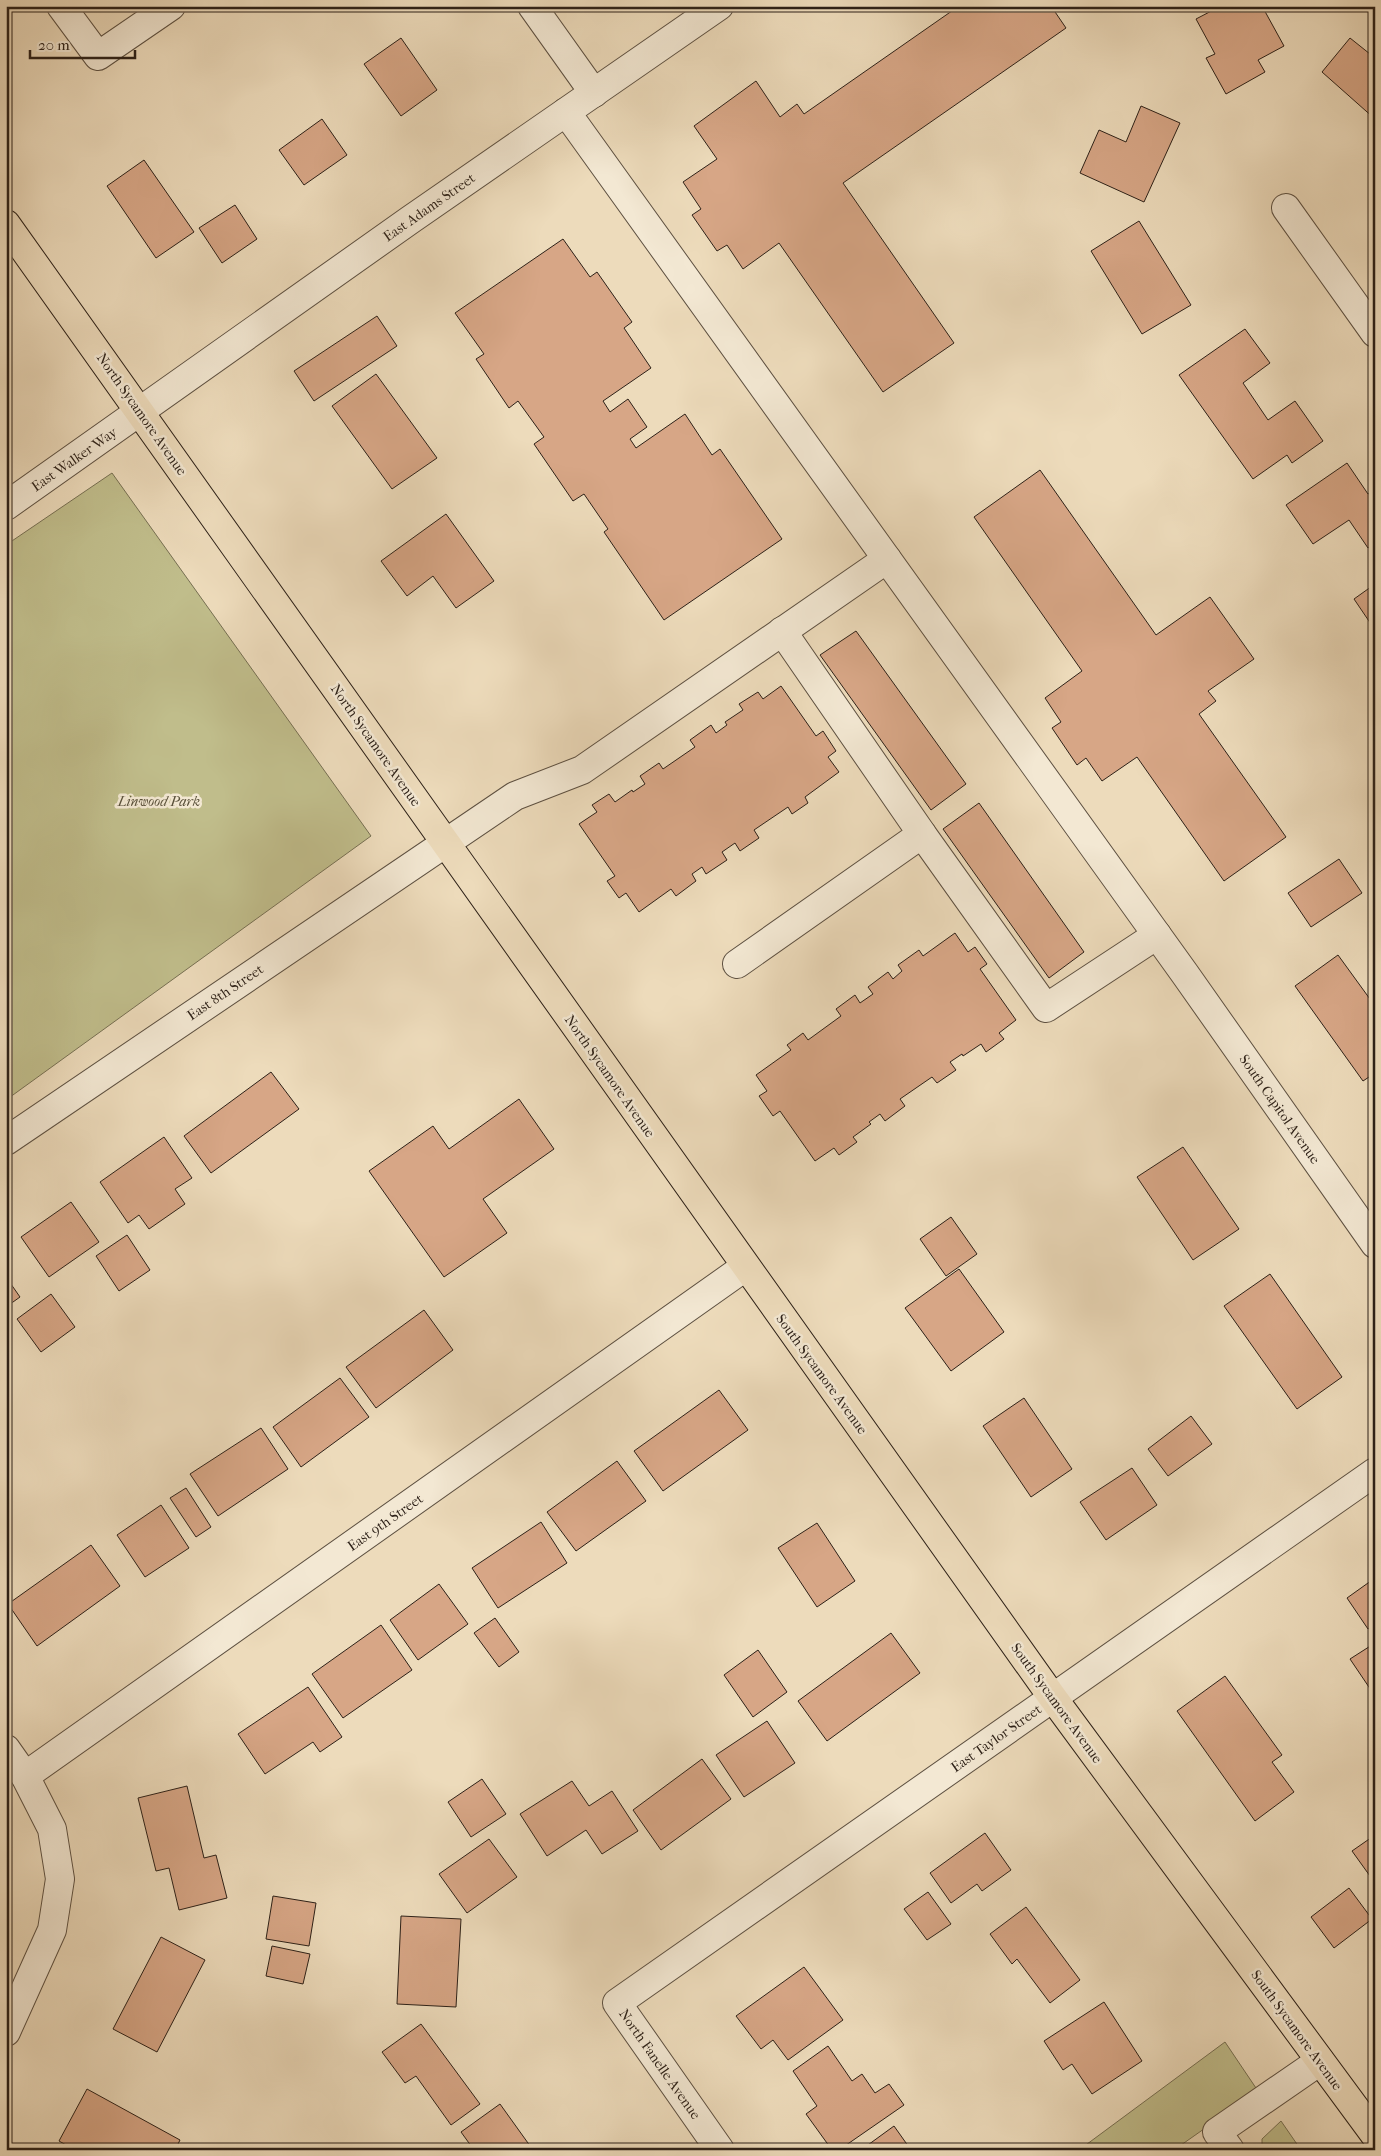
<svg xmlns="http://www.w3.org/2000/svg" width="1381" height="2156" font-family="'IM FELL French Canon',serif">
<rect width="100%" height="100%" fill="#eddbbb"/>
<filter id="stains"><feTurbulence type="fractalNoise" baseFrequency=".004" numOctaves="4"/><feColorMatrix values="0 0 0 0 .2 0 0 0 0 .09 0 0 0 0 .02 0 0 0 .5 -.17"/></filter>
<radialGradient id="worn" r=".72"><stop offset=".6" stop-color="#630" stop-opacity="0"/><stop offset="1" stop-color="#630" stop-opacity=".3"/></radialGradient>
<g fill="#c0bd8b" stroke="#766f52">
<path d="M112 473 371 836 6 1100V545Z"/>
<path d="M1225 2042 1258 2091 1174 2150H1079Z"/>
<path d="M1281 2121 1301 2150H1262V2139Z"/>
</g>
<g fill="#d7a686" stroke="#2d2118">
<path d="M959 6H1051L1066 28 843 183 954 343 883 392 779 243 743 269 727 245 717 251 692 215 701 209 683 182 717 159 694 126 756 81 780 117 797 104 804 114Z"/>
<path d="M1221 6H1262L1284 46 1258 60 1265 72 1226 94 1206 58 1215 54 1196 19Z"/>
<path d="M401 38 437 90 401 116 364 64Z"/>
<path d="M1350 38 1375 58V119L1322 72Z"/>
<path d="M1141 106 1180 123 1144 202 1080 173 1099 130 1126 142Z"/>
<path d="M322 119 347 155 304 185 279 150Z"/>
<path d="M144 160 194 232 156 258 107 186Z"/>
<path d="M235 205 257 239 222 263 199 228Z"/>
<path d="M1139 221 1191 305 1142 334 1091 251Z"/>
<path d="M563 239 590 277 597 272 632 322 624 328 651 368 603 401 610 412 628 399 647 427 630 439 636 448 685 414 712 455 720 449 782 539 664 620 604 532 608 529 584 494 573 501 534 444 544 437 518 401 509 408 476 359 484 354 455 313Z"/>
<path d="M377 316 397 346 314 401 294 371Z"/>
<path d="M1245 329 1270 363 1243 383 1268 420 1295 401 1323 441 1292 463 1287 455 1253 479 1179 375Z"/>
<path d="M376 374 437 458 392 489 332 406Z"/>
<path d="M1347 463 1368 494 1375 490V543L1368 548 1349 520 1313 544 1286 505Z"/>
<path d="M1040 470 1156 635 1210 597 1254 659 1208 691 1216 701 1199 714 1286 837 1224 881 1137 757 1102 781 1086 758 1077 765 1052 728 1061 722 1045 698 1082 671 974 517Z"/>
<path d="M446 514 494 581 456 608 433 576 407 596 381 561Z"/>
<path d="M1375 584V630L1354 599Z"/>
<path d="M856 631 966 784 931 810 820 655Z"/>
<path d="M781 686 816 736 823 731 836 751 828 757 839 772 805 797 808 803 792 814 788 807 754 830 759 838 740 851 735 843 722 852 727 860 706 874 702 867 692 874 696 881 676 896 671 889 639 912 626 893 619 898 607 881 615 876 579 824 597 812 592 805 609 794 615 802 632 790 633 792 645 784 640 776 659 763 663 769 695 747 690 740 711 725 716 733 727 725 725 722 743 710 739 704 758 692 763 699Z"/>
<path d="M979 803 1084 952 1049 978 943 829Z"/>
<path d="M1339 859 1362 893 1311 927 1288 893Z"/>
<path d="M955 933 968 952 975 947 987 964 980 969 1016 1020 999 1033 1004 1039 986 1052 981 1044 963 1056 962 1054 950 1062 956 1070 937 1083 932 1077 900 1099 905 1106 885 1121 880 1114 869 1122 871 1124 853 1137 857 1142 839 1155 834 1148 815 1161 780 1111 773 1116 759 1096 767 1091 756 1075 791 1050 787 1045 803 1033 808 1040 841 1016 836 1009 855 995 860 1003 873 994 868 987 888 972 893 979 902 971 898 965 919 950 923 956Z"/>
<path d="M1338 955 1375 1006V1073L1363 1081 1295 986Z"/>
<path d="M271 1072 299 1109 211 1173 184 1136Z"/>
<path d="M519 1099 554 1149 483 1199 507 1233 444 1277 369 1171 433 1126 449 1149Z"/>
<path d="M164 1137 192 1178 175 1189 185 1204 149 1229 139 1215 128 1223 100 1182Z"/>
<path d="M1183 1147 1239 1229 1193 1260 1137 1177Z"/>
<path d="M71 1202 99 1242 49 1277 21 1237Z"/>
<path d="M951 1217 977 1254 946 1276 920 1239Z"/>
<path d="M127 1235 150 1270 119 1291 96 1256Z"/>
<path d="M959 1269 1004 1332 951 1371 905 1308Z"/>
<path d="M1270 1274 1342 1377 1297 1409 1224 1306Z"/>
<path d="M6 1277 20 1297 6 1307Z"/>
<path d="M51 1294 75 1327 41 1352 17 1319Z"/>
<path d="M424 1310 453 1350 376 1408 346 1367Z"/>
<path d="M340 1378 369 1417 301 1467 273 1427Z"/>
<path d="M719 1390 748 1430 663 1491 634 1451Z"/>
<path d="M1024 1398 1072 1469 1031 1497 983 1426Z"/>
<path d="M1191 1416 1212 1444 1168 1476 1148 1449Z"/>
<path d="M261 1428 288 1469 218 1516 190 1474Z"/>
<path d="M617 1461 646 1501 576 1551 547 1512Z"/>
<path d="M1132 1468 1157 1505 1106 1540 1080 1502Z"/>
<path d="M186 1488 211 1527 196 1537 170 1498Z"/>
<path d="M161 1505 189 1548 145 1577 117 1535Z"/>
<path d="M541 1522 567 1563 498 1608 472 1568Z"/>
<path d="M817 1523 855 1581 817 1607 778 1548Z"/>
<path d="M91 1545 120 1586 37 1646 8 1604Z"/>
<path d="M1375 1578V1624L1368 1629 1347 1598Z"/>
<path d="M439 1584 468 1624 418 1660 390 1620Z"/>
<path d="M495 1618 519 1652 499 1667 474 1633Z"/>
<path d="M381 1625 412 1670 343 1718 312 1674Z"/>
<path d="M891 1633 920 1673 827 1741 798 1701Z"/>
<path d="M1375 1643V1696L1350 1659Z"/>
<path d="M758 1650 787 1692 753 1717 724 1675Z"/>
<path d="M1225 1676 1282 1755 1272 1762 1294 1792 1255 1821 1177 1711Z"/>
<path d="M308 1687 342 1737 320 1752 313 1742 265 1774 238 1734Z"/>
<path d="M767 1721 795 1763 744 1797 716 1755Z"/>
<path d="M702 1759 731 1799 661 1850 633 1810Z"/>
<path d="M482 1779 506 1814 471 1837 448 1802Z"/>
<path d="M572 1781 589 1806 612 1791 638 1831 602 1854 586 1830 547 1856 520 1814Z"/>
<path d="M187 1786 204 1858 216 1855 227 1898 179 1910 169 1868 156 1871 138 1798Z"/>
<path d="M985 1833 1011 1870 982 1891 977 1884 951 1903 930 1873Z"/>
<path d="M1375 1835V1883L1352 1851Z"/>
<path d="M489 1839 517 1877 467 1913 439 1874Z"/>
<path d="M1349 1888 1372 1919 1334 1948 1311 1917Z"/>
<path d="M928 1892 951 1924 927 1940 904 1909Z"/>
<path d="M273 1896 316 1903 309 1946 266 1939Z"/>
<path d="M1026 1907 1080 1980 1050 2003 1017 1959 1012 1964 990 1934Z"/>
<path d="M401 1916 461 1919 456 2007 397 2004Z"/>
<path d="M161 1937 205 1960 157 2052 113 2029Z"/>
<path d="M272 1946 310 1954 303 1984 266 1976Z"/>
<path d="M804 1967 843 2020 788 2060 773 2040 761 2049 736 2016Z"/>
<path d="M1104 2002 1142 2061 1092 2094 1072 2064 1063 2070 1044 2041Z"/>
<path d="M421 2024 480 2104 451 2125 416 2076 405 2083 382 2052Z"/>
<path d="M828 2046 852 2081 862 2074 875 2093 889 2084 904 2105 839 2150H832L806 2114 817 2106 793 2071Z"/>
<path d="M87 2089 180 2140 175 2150H75L59 2141Z"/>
<path d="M500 2104 533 2150H474L461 2132Z"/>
<path d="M894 2126 911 2150H861Z"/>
</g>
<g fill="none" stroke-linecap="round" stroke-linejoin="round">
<g stroke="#5d5041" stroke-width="30">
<g id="minor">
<path d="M61 6 98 56 171 6"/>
<path d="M532 6 594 93"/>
<path d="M566 112 1185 974 1375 1244"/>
<path d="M1286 208 1375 333"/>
<path d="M6 506 410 220 719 6"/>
<path d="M922 834 1046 1008 1157 935"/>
<path d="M737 964 922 834 782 631"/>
<path d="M6 1141 515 796 582 770 887 559"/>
<path d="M6 1749 25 1776 52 1829 60 1879 52 1930 6 2032"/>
<path d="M25 1776 745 1267"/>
<path d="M720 2150 617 2003 1375 1472"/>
<path d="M1230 2150 1217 2132 1320 2061"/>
</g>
</g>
<g stroke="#2d2118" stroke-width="30">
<path id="major" d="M6 224 1053 1698 1375 2135"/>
</g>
<use href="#minor" stroke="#f3e8d3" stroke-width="28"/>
<use href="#major" stroke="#eddbbb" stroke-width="28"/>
</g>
<g text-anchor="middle" stroke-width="5" stroke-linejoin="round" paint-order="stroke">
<g font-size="14" fill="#2d2118" stroke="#f3e8d3">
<text transform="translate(429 207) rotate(-35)" y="5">East Adams Street</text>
<text transform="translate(142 414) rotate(55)" y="5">North Sycamore Avenue</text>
<text transform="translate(74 459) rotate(-35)" y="5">East Walker Way</text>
<text transform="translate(376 745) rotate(55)" y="5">North Sycamore Avenue</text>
<text transform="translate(225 992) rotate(-34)" y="5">East 8th Street</text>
<text transform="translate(610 1076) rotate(55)" y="5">North Sycamore Avenue</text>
<text transform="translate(1280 1109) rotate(55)" y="5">South Capitol Avenue</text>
<text transform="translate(822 1374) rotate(54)" y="5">South Sycamore Avenue</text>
<text transform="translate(385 1522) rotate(-35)" y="5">East 9th Street</text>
<text transform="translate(1057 1703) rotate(54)" y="5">South Sycamore Avenue</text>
<text transform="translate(996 1738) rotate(-35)" y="5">East Taylor Street</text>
<text transform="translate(1297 2030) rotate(54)" y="5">South Sycamore Avenue</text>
<text transform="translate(660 2064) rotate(55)" y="5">North Fanelle Avenue</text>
</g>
<g font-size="14" font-style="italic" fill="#59503a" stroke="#f3e8d3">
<text x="159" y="806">Linwood Park</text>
</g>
</g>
<rect width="1381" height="2156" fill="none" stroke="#eddbbb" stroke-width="25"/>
<rect x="8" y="8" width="1366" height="2141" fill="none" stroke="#2d2118" stroke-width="2.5"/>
<rect x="12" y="12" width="1356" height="2131" fill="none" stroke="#2d2118"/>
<path d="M30 50v8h105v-8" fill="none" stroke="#2d2118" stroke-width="2.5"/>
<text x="38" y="50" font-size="15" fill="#2d2118" stroke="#f3e8d3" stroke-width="4" paint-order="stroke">20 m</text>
<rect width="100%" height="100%" filter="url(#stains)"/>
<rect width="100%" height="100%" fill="url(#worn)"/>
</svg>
